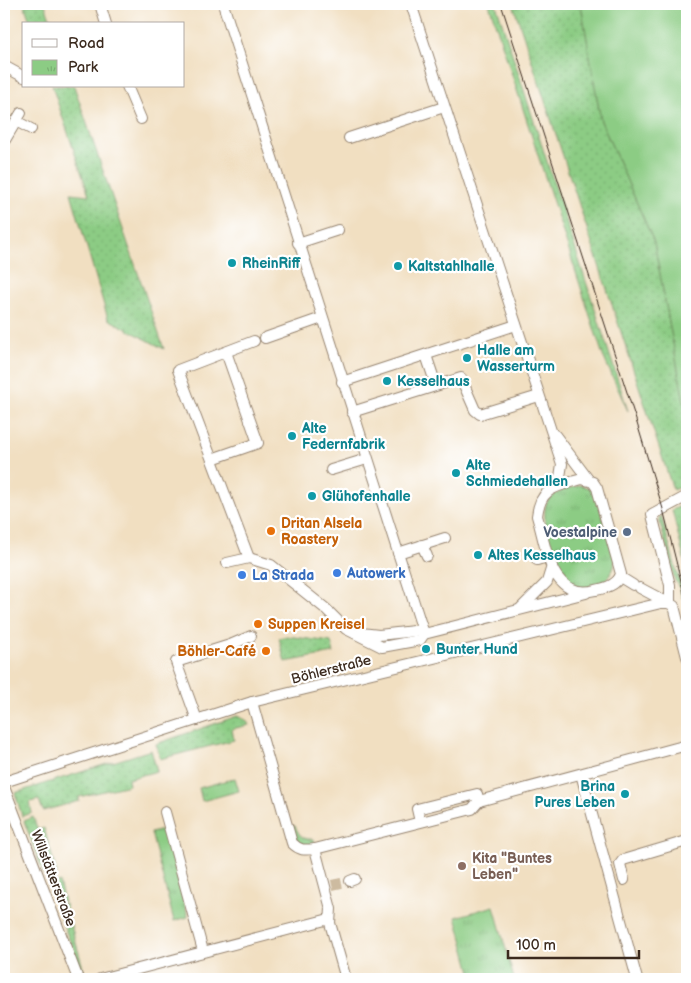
<svg xmlns="http://www.w3.org/2000/svg" width="691" height="983" font-family="'Balsamiq Sans',sans-serif">
<defs>
<pattern id="grass-dots" width="8" height="8" patternUnits="userSpaceOnUse" patternTransform="scale(1.25)"><rect width="8" height="8" fill="#8ccc84"/><path d="M2 2h.1M6 6h.1" fill="none" stroke="#7aaf72" stroke-width="1.8" stroke-linecap="round"/></pattern>
<pattern id="park-tufts" width="24" height="20" patternUnits="userSpaceOnUse" patternTransform="scale(1.25)"><rect width="24" height="20" fill="#8ccc84"/><path d="M3 7l-1-3M5 7V3M7 7l1-3M15 17l-1-3M17 17v-4M19 17l1-3" fill="none" stroke="#7aaf72"/></pattern>
</defs>
<rect width="100%" height="100%" fill="#fff"/>
<filter id="ink" filterUnits="userSpaceOnUse"><feTurbulence type="fractalNoise" baseFrequency=".02" numOctaves="2"/><feDisplacementMap in="SourceGraphic" scale="10" xChannelSelector="R" yChannelSelector="G"/><feConvolveMatrix kernelMatrix="1 2 1 2 8 2 1 2 1" color-interpolation-filters="sRGB"/></filter>
<filter id="wash" filterUnits="userSpaceOnUse"><feTurbulence type="fractalNoise" baseFrequency=".0096" numOctaves="4" result="noise"/><feDisplacementMap in="SourceGraphic" scale="20" xChannelSelector="R" yChannelSelector="G"/><feGaussianBlur stdDeviation="1.12" result="paint"/><feColorMatrix in="noise" values="0 0 0 0 0 0 0 0 0 0 0 0 0 0 0 0 0 1.4 0 .05"/><feComposite in="paint" operator="in"/></filter>
<g filter="url(#wash)">
<rect width="100%" height="100%" fill="#f1dfc1"/>
<g fill="url(#grass-dots)" stroke="#647b51">
<path d="M24 4H45L52 24H31Z"/>
<path d="M489 4H496L628 411 603 356Z"/>
<path d="M513 4H581L601 121 654 242 687 417V484L673 490Z"/>
<path d="M52 86H74L164 349 108 319 71 193 89 195Z"/>
<path d="M687 503V571L672 510Z"/>
<path d="M661 515 684 597 682 598 678 584 675 581 659 519Z"/>
<path d="M287 636 331 642 334 653 285 662 279 638Z"/>
<path d="M237 716 246 720 249 725 232 729 234 740 160 759 156 744Z"/>
<path d="M151 750 157 771 128 779 129 785 79 797V801L43 811 39 800 30 802 32 813 22 816 15 793Z"/>
<path d="M33 817 38 830 44 828 57 874 45 877 24 821Z"/>
<path d="M295 826C299 835 302 840 313 839L314 844C299 847 296 839 290 827Z"/>
<path d="M59 882 64 902 56 904 48 886Z"/>
<path d="M65 904 85 975H83L56 906Z"/>
</g>
<g fill="url(#park-tufts)" stroke="#647b51">
<path d="M580 485 592 489 596 495 615 559C614 584 586 595 567 582 554 573 539 515 547 502 554 491 568 489 580 485Z"/>
<path d="M235 778 239 791 202 801 199 788Z"/>
<path d="M165 829 188 917 174 921 151 833Z"/>
<path d="M494 906 514 979H473L456 917Z"/>
</g>
<path fill="#8ccc84" stroke="#647b51" d="M581 4H687V417L654 242 601 121Z"/>
</g>
<g filter="url(#ink)">
<g fill="none" stroke-linecap="round" stroke-linejoin="round">
<path stroke="#cdbba0" stroke-width="10" stroke-dasharray="10 5" stroke-linecap="butt" d="M332 885 350 881"/>
<g stroke="#968470" stroke-width="12">
<g id="minor">
<path d="M100 4 106 24"/>
<path d="M223 4 424 634 586 593"/>
<path d="M411 4 562 464 560 477 553 488"/>
<path d="M4 66 24 77"/>
<path d="M127 86 141 119"/>
<path d="M16 121 31 129"/>
<path d="M349 138 444 107"/>
<path d="M4 139 5 140 21 113"/>
<path d="M298 243 338 230"/>
<path d="M265 338 322 318"/>
<path d="M426 355 436 385"/>
<path d="M342 382 516 325"/>
<path d="M352 412 461 378 475 410 480 414 539 396"/>
<path d="M555 435 588 479"/>
<path d="M212 459 258 443 226 352"/>
<path d="M331 470 367 459"/>
<path d="M582 479 593 482 597 488 621 574C618 584 607 588 596 590 550 601 547 549 537 516 540 487 558 486 582 479Z"/>
<path d="M422 545 427 556"/>
<path d="M398 553 445 538"/>
<path d="M249 558 178 370 254 341"/>
<path d="M537 560 549 556"/>
<path d="M227 563 249 558 271 565 326 609 346 629 382 647 420 640 424 634"/>
<path d="M620 577 633 585"/>
<path d="M640 588 674 606 687 657"/>
<path d="M670 603V585L652 515 687 496"/>
<path d="M521 608 547 582 552 566"/>
<path d="M361 633 379 635 423 630"/>
<path d="M252 702 292 843C300 851 305 850 315 849L472 809 479 801 477 794 417 809 420 822"/>
<path d="M197 720 176 662 230 645 251 636"/>
<path d="M581 774 637 979"/>
<path d="M4 782 252 702 661 603H670"/>
<path d="M4 787 78 979"/>
<path d="M479 801 687 745"/>
<path d="M165 812 203 951"/>
<path d="M315 849 331 909 330 923 346 979"/>
<path d="M624 880 620 864 623 860 687 841"/>
<path d="M350 881 355 879"/>
<path d="M100 979 329 919"/>
</g>
</g>
<use href="#minor" stroke="#fff" stroke-width="10"/>
<path stroke="#3b2a1e" stroke-width="1" d="M501 4 636 420 663 509 687 605"/>
</g>
</g>
<g fill="#0f9aa8" stroke="#fff" stroke-width="2">
<circle cx="232" cy="263" r="5"/>
<circle cx="398" cy="266" r="5"/>
<circle cx="467" cy="358" r="5"/>
<circle cx="387" cy="381" r="5"/>
<circle cx="292" cy="436" r="5"/>
<circle cx="456" cy="473" r="5"/>
<circle cx="312" cy="496" r="5"/>
<circle cx="478" cy="555" r="5"/>
<circle cx="426" cy="649" r="5"/>
<circle cx="625" cy="794" r="5"/>
</g>
<g fill="#e8710a" stroke="#fff" stroke-width="2">
<circle cx="271" cy="531" r="5"/>
<circle cx="258" cy="624" r="5"/>
<circle cx="266" cy="651" r="5"/>
</g>
<circle fill="#5c6f8a" stroke="#fff" stroke-width="2" cx="627" cy="532" r="5"/>
<g fill="#3f7fe0" stroke="#fff" stroke-width="2">
<circle cx="337" cy="573" r="5"/>
<circle cx="242" cy="575" r="5"/>
</g>
<circle fill="#8d6e63" stroke="#fff" stroke-width="2" cx="462" cy="866" r="5"/>
<g text-anchor="middle" stroke-width="4.5" stroke-linejoin="round" paint-order="stroke">
<g font-size="14" font-weight="bold" fill="#0d838f" stroke="#fff" text-anchor="start">
<text x="242" y="268">RheinRiff</text>
<text x="408" y="271">Kaltstahlhalle</text>
<text x="477" y="355">Halle am<tspan x="477" dy="16">Wasserturm</tspan></text>
<text x="397" y="386">Kesselhaus</text>
<text x="302" y="433">Alte<tspan x="302" dy="16">Federnfabrik</tspan></text>
<text x="466" y="470">Alte<tspan x="466" dy="16">Schmiedehallen</tspan></text>
<text x="322" y="501">Glühofenhalle</text>
<text x="488" y="560">Altes Kesselhaus</text>
<text x="436" y="654">Bunter Hund</text>
<text x="615" y="791" text-anchor="end">Brina<tspan x="615" dy="16">Pures Leben</tspan></text>
</g>
<g font-size="14" font-weight="bold" fill="#c56008" stroke="#fff" text-anchor="start">
<text x="281" y="528">Dritan Alsela<tspan x="281" dy="16">Roastery</tspan></text>
<text x="268" y="629">Suppen Kreisel</text>
<text x="256" y="656" text-anchor="end">Böhler-Café</text>
</g>
<g font-size="14" font-weight="bold" fill="#4e5e75" stroke="#fff" text-anchor="end">
<text x="617" y="537">Voestalpine</text>
</g>
<g font-size="14" font-weight="bold" fill="#366cbe" stroke="#fff" text-anchor="start">
<text x="347" y="578">Autowerk</text>
<text x="252" y="580">La Strada</text>
</g>
<g font-size="14" fill="#3b2a1e" stroke="#fff">
<text transform="translate(331 669) rotate(-14)" y="5">Böhlerstraße</text>
<text transform="translate(54 878) rotate(69)" y="5">Willstätterstraße</text>
</g>
<g font-size="14" font-weight="bold" fill="#785e54" stroke="#fff" text-anchor="start">
<text x="472" y="863">Kita "Buntes<tspan x="472" dy="16">Leben"</tspan></text>
</g>
</g>
<rect width="691" height="983" fill="none" stroke="#fff" stroke-width="20"/>
<rect x="22" y="22" width="162" height="65" fill="#ffffff" stroke="#b1aaa5"/>
<rect x="32" y="39" width="25" height="8" fill="#ffffff" stroke="#b1aaa5"/>
<text x="68" y="48" font-size="15" fill="#3b2a1e">Road</text>
<rect x="32" y="60" width="25" height="15" fill="url(#park-tufts)" stroke="#b1aaa5"/>
<text x="68" y="72" font-size="15" fill="#3b2a1e">Park</text>
<path d="M508 950v8h131v-8" fill="none" stroke="#3b2a1e" stroke-width="2.5"/>
<text x="516" y="950" font-size="15" fill="#3b2a1e" stroke="#ffffff" stroke-width="4" paint-order="stroke">100 m</text>
</svg>
